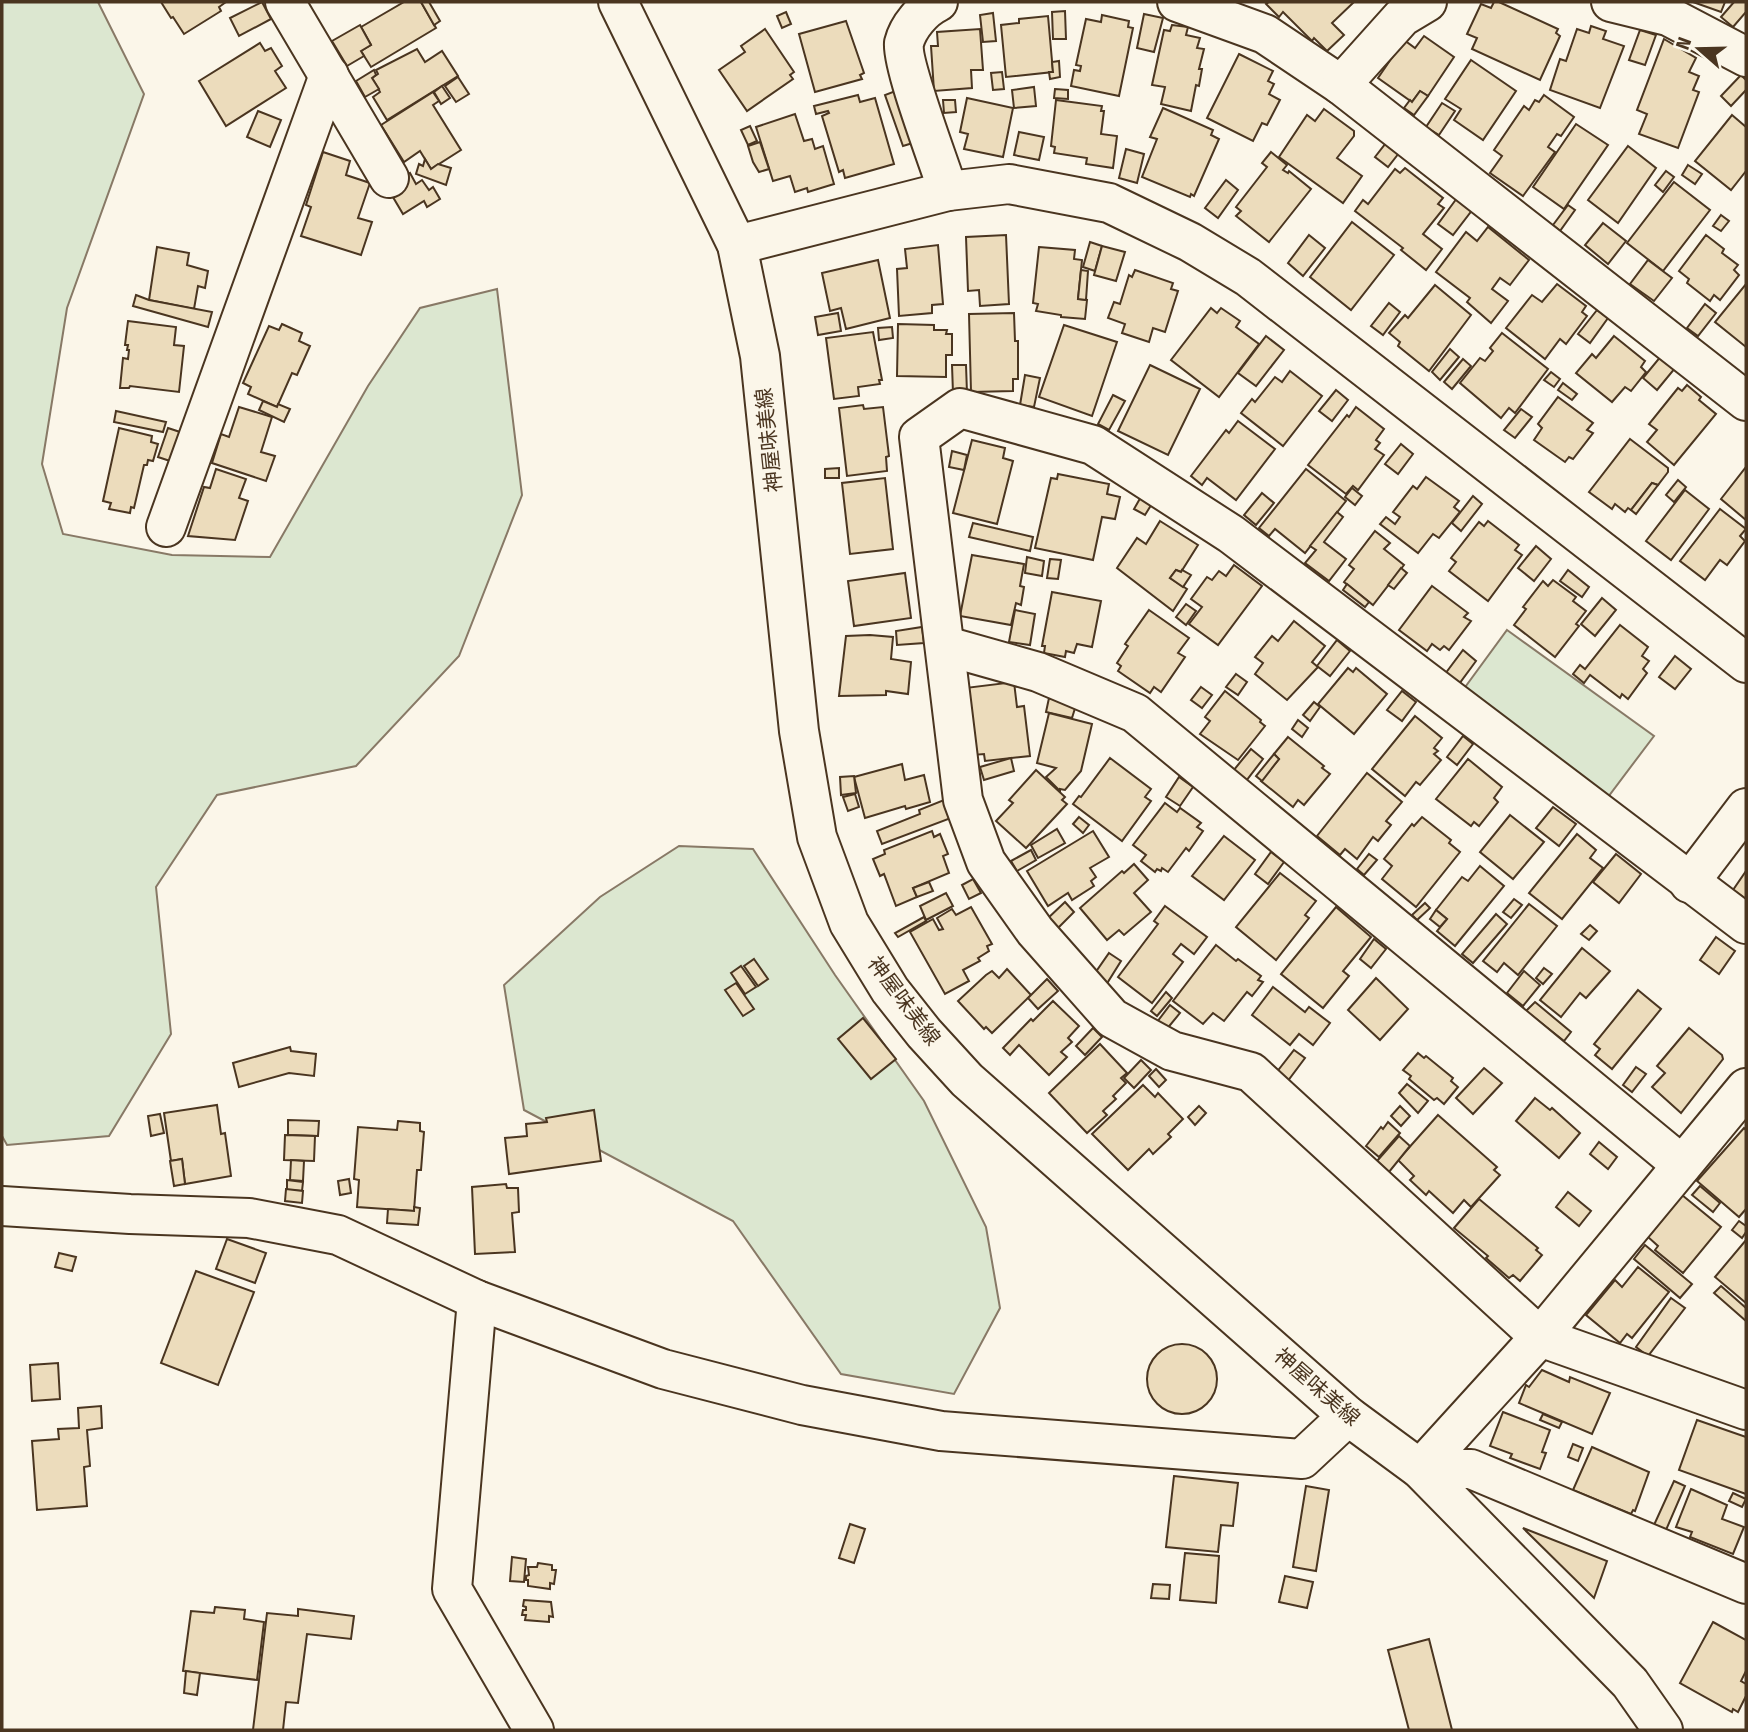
<svg xmlns="http://www.w3.org/2000/svg" width="1748" height="1732" font-family="'Fira Sans Condensed','Noto Sans JP',sans-serif">
<rect width="100%" height="100%" fill="#fbf6e9"/>
<g fill="#dce7d0" stroke="#887966" stroke-width="2">
<path d="M2 2H98L144 94 67 308 42 464 63 534 172 555 270 557 368 386 420 308 497 289 522 495 459 656 356 766 217 795 156 887 171 1034 109 1136 7 1145 2 1136Z"/>
<path d="M1507 630 1654 736 1605 801 1463 690Z"/>
<path d="M679 846 753 849 835 975 924 1101 986 1227 1000 1308 954 1394 841 1374 733 1221 524 1110 504 985 600 897Z"/>
</g>
<g fill="#ecdcbc" stroke="#4a3520" stroke-width="2">
<path d="M161 2H226L219 7 221 11 184 34 173 17 171 18Z"/>
<path d="M262 2 271 19 239 36 230 18Z"/>
<path d="M404 2H421L436 28 371 67 361 51 371 45 361 27Z"/>
<path d="M421 2H429L440 21 434 25Z"/>
<path d="M1269 2H1354L1332 23 1344 35 1327 51 1314 38 1312 41 1283 12 1279 17 1266 4Z"/>
<path d="M1494 2H1499L1558 29 1556 33 1560 36 1540 80 1472 49 1477 38 1467 34 1481 4 1491 8Z"/>
<path d="M1693 2H1725L1721 12Z"/>
<path d="M1734 2H1746V12L1733 27 1721 17Z"/>
<path d="M1065 11 1066 39H1053L1052 12Z"/>
<path d="M786 12 791 24 782 28 777 16Z"/>
<path d="M993 13 996 41 983 42 980 15Z"/>
<path d="M1144 14 1163 18 1154 52 1137 48Z"/>
<path d="M1102 15 1129 21 1128 27 1133 28 1119 96 1071 86 1074 70 1080 71 1081 66 1076 65 1086 19 1101 22Z"/>
<path d="M1048 16 1053 72 1006 77 1001 25 1019 23V19Z"/>
<path d="M846 21 864 73 860 75 862 79 815 92 799 34Z"/>
<path d="M360 25 371 45 361 51 364 56 347 66 332 41Z"/>
<path d="M1172 25 1188 27 1186 35 1200 38 1197 48 1204 49 1199 69H1202L1199 86 1196 85 1191 111 1161 104 1165 87 1152 85 1164 30 1170 31Z"/>
<path d="M1591 26 1606 31 1603 39 1624 46 1600 108 1550 90 1560 59 1566 61 1577 29 1589 33Z"/>
<path d="M765 29 794 72 790 75 793 79 747 111 719 70 745 52 741 46Z"/>
<path d="M980 29 983 70H971L972 88 934 91 931 46H938L937 32Z"/>
<path d="M1640 30 1656 35 1645 65 1629 60Z"/>
<path d="M1424 36 1454 57 1428 96 1420 91 1412 102 1378 78 1404 40 1415 48Z"/>
<path d="M1664 39 1696 58 1689 72 1699 76 1693 90 1699 92 1678 148 1639 134 1647 114 1637 110Z"/>
<path d="M260 43 265 51 271 48 282 66 275 71 286 88 226 126 199 81Z"/>
<path d="M417 49 425 62 442 51 458 76 387 120 373 97 380 92 372 78 378 74 376 70Z"/>
<path d="M1239 54 1273 71 1268 81 1274 84 1269 94 1280 100 1267 125 1262 123 1253 141 1207 118Z"/>
<path d="M1471 60 1516 91 1483 140 1454 120 1461 109 1445 99Z"/>
<path d="M1059 61 1060 77 1050 79 1049 72H1053L1052 62Z"/>
<path d="M374 70 376 75 372 78 379 89 365 97 356 81Z"/>
<path d="M1002 72 1004 89 993 90 991 73Z"/>
<path d="M1741 75 1746 80V90L1731 106 1721 96Z"/>
<path d="M458 77 469 94 456 102 445 86Z"/>
<path d="M442 86 450 98 441 104 434 92Z"/>
<path d="M1034 87 1036 106 1014 108 1012 90Z"/>
<path d="M1055 89 1068 90V99L1054 98Z"/>
<path d="M898 90 916 142 903 146 885 95Z"/>
<path d="M1420 91 1428 96 1414 115 1404 108 1410 100 1412 102Z"/>
<path d="M433 92 439 101 433 105 461 150 431 169 420 151 404 162 381 125Z"/>
<path d="M858 95 860 102 875 98 894 164 845 178 843 170 839 172 822 116 829 113 828 111 816 114 814 106Z"/>
<path d="M1544 95 1574 117 1561 136 1557 134 1548 147 1555 152 1523 196 1490 173 1502 156 1494 150 1524 106 1529 110 1535 100 1539 102Z"/>
<path d="M967 98 1013 108 1003 157 964 149 968 134 960 132Z"/>
<path d="M943 100H955L956 112 944 113Z"/>
<path d="M1056 100 1102 106 1101 111H1104L1101 134 1117 136 1113 168 1086 164 1087 158 1054 153 1055 147 1051 146Z"/>
<path d="M1442 103 1455 111 1439 135 1426 127Z"/>
<path d="M1163 108 1213 130 1211 135 1219 139 1194 196 1191 194 1190 197 1142 177 1157 139 1150 137Z"/>
<path d="M1324 109 1354 131V136L1337 158 1362 176 1343 203 1279 157 1307 115 1315 121Z"/>
<path d="M258 111 281 120 270 147 247 137Z"/>
<path d="M795 114 804 141 812 139 815 149 823 146 834 184 808 192 807 188 795 192 790 176 773 181 756 127Z"/>
<path d="M1732 115 1746 127V171L1731 190 1695 161Z"/>
<path d="M1576 124 1608 145 1564 209 1533 187Z"/>
<path d="M750 126 757 141 748 145 741 130Z"/>
<path d="M1019 132 1044 137 1039 160 1014 155Z"/>
<path d="M760 142 769 169 759 172 753 162 748 146Z"/>
<path d="M1386 143 1399 153 1388 167 1375 157Z"/>
<path d="M1628 146 1656 168 1618 223 1588 200Z"/>
<path d="M1126 149 1144 154 1137 183 1119 178Z"/>
<path d="M323 152 350 161 346 175 370 183 358 218 372 222 361 255 301 236 311 207 306 205Z"/>
<path d="M1271 152 1287 165 1283 170 1288 173 1289 171 1311 189 1269 242 1236 216 1241 211 1236 207 1267 167 1262 163Z"/>
<path d="M425 159 431 169 438 164 451 168 446 185 416 174 419 164 423 166Z"/>
<path d="M1688 165 1702 174 1695 184 1682 175Z"/>
<path d="M1405 168 1443 198 1438 204 1444 208 1423 234 1442 249 1426 270 1401 250 1403 248 1355 211 1363 200 1368 204 1395 169 1400 173Z"/>
<path d="M1666 171 1674 177 1663 192 1655 185Z"/>
<path d="M410 173 416 184 422 180 429 190 433 187 440 199 427 207 424 201 403 214 387 187Z"/>
<path d="M1226 180 1238 190 1218 218 1205 208Z"/>
<path d="M1674 182 1710 210 1663 271 1627 243Z"/>
<path d="M1457 198 1473 209 1453 235 1438 224Z"/>
<path d="M1568 205 1575 210 1560 231 1553 225Z"/>
<path d="M1721 215 1729 221 1721 231 1713 226Z"/>
<path d="M1352 222 1394 255 1351 310 1310 277Z"/>
<path d="M1603 223 1626 241 1608 264 1585 245Z"/>
<path d="M1488 227 1529 260 1510 285 1500 278 1492 289 1508 301 1491 323 1467 302 1470 298 1436 272 1466 232 1477 241Z"/>
<path d="M1006 235 1009 304 980 306 979 290 968 291 966 237Z"/>
<path d="M1309 235 1325 248 1303 276 1288 263Z"/>
<path d="M1706 235 1724 249 1722 253 1738 265 1734 270 1739 275 1720 300 1714 295 1710 301 1687 283 1689 279 1679 271Z"/>
<path d="M1090 242 1102 246 1095 271 1083 267Z"/>
<path d="M938 245 943 304 932 305V313L899 316 897 269 907 268 905 249Z"/>
<path d="M1102 246 1125 252 1116 281 1094 275Z"/>
<path d="M157 247 189 253 187 265 208 271 205 288 198 286 194 309 149 300Z"/>
<path d="M1039 247 1075 250 1074 259 1082 260 1078 299 1087 300 1085 319 1061 317V315L1036 311 1038 304 1033 303Z"/>
<path d="M878 260 890 318 846 329 841 308 830 311 822 273Z"/>
<path d="M1648 260 1672 278 1654 301 1630 284Z"/>
<path d="M1081 270 1088 271 1086 300 1078 299Z"/>
<path d="M1135 270 1173 283 1171 289 1178 291 1165 332 1153 328 1149 342 1122 333 1125 324 1108 318 1114 302 1120 304 1129 275 1132 277Z"/>
<path d="M1557 284 1586 306 1582 312 1587 316 1566 344 1560 339 1545 359 1506 328 1532 295 1542 302Z"/>
<path d="M1746 284V347L1715 322Z"/>
<path d="M1435 285 1471 315 1429 371 1398 346 1400 342 1389 333 1405 315 1408 318Z"/>
<path d="M136 295 149 300 212 312 208 327 133 306Z"/>
<path d="M1389 303 1400 312 1383 335 1371 326Z"/>
<path d="M1705 304 1716 313 1698 336 1687 328Z"/>
<path d="M1211 308 1217 313 1221 308 1240 321 1236 327 1259 344 1219 397 1171 360Z"/>
<path d="M1597 310 1608 318 1590 343 1578 334Z"/>
<path d="M838 313 841 331 818 335 815 317Z"/>
<path d="M1014 313 1015 341H1018V379H1013V391L971 392 969 314Z"/>
<path d="M128 321 176 327 174 345 184 346 179 392 130 386 129 388H120L123 358 128 359 129 350H127L128 345H125Z"/>
<path d="M282 324 302 333 299 341 310 346 297 375 292 373 277 407 248 394 251 387 243 383 269 326 279 330Z"/>
<path d="M898 324 934 325V330H947L946 334H952V355H946V377L897 376Z"/>
<path d="M1064 325 1117 342 1092 416 1039 397Z"/>
<path d="M892 327 893 338 879 340 878 328Z"/>
<path d="M873 332 882 380H879L880 384 858 387 859 396 834 399 826 338Z"/>
<path d="M1502 333 1548 369 1515 413 1509 408 1501 418 1460 383 1480 358 1485 361 1493 351 1490 348Z"/>
<path d="M1266 336 1284 350 1256 386 1238 373Z"/>
<path d="M1614 336 1645 361 1641 367 1646 372 1631 391 1625 387 1612 402 1576 373 1592 354 1596 358Z"/>
<path d="M1450 349 1459 357 1440 380 1432 372Z"/>
<path d="M1661 356 1676 367 1657 390 1643 378Z"/>
<path d="M1463 359 1471 366 1452 389 1444 382Z"/>
<path d="M952 365H966L967 393H953Z"/>
<path d="M1150 365 1200 389 1168 455 1118 431Z"/>
<path d="M1290 371 1322 396 1283 446 1241 413 1252 399 1255 402 1275 377 1282 382Z"/>
<path d="M1551 372 1560 379 1554 387 1544 380Z"/>
<path d="M1025 375 1040 378 1034 407 1020 405Z"/>
<path d="M1563 383 1577 394 1572 400 1558 390Z"/>
<path d="M1687 385 1701 397 1699 400 1716 414 1674 465 1647 442 1657 430 1649 424 1678 388 1682 391Z"/>
<path d="M1336 390 1348 400 1332 421 1319 411Z"/>
<path d="M1113 395 1125 401 1109 430 1098 424Z"/>
<path d="M1558 397 1593 423 1587 430 1593 433 1573 459 1569 457 1565 462 1534 440 1542 428 1538 424Z"/>
<path d="M263 401 277 407 278 404 290 409 284 422 259 410Z"/>
<path d="M863 405 864 409 883 407 889 456 886 457 887 471 847 476 839 408Z"/>
<path d="M239 407 272 417 261 452 275 456 266 481 212 463 221 434 229 437Z"/>
<path d="M1356 407 1384 429 1376 440 1380 443 1375 449 1384 455 1358 490 1353 486 1346 494 1308 465 1347 415 1349 417Z"/>
<path d="M1521 409 1532 417 1515 438 1504 430Z"/>
<path d="M116 411 166 422 163 432 114 422Z"/>
<path d="M1238 421 1275 449 1236 500 1207 478 1202 485 1191 476 1226 430 1229 433Z"/>
<path d="M119 428 152 436 151 442 158 444 153 461 148 460 147 465H144L134 508 131 507 130 513 109 509 111 503 103 501Z"/>
<path d="M168 428 180 432 170 461 158 457Z"/>
<path d="M1630 439 1668 468V472L1658 485 1652 483 1631 510 1628 508 1625 512 1615 504 1612 509 1589 492Z"/>
<path d="M972 440 1005 448 1003 458 1013 461 997 524 953 513Z"/>
<path d="M1401 444 1413 454 1398 474 1385 464Z"/>
<path d="M952 451 967 455 964 470 949 467Z"/>
<path d="M1746 467V520L1721 499Z"/>
<path d="M839 468V478H825V469Z"/>
<path d="M216 469 246 479 239 498 248 501 235 540 188 536 204 487 210 488Z"/>
<path d="M1306 469 1346 501 1305 553 1275 529 1269 536 1259 528Z"/>
<path d="M1058 474 1109 484 1107 494 1120 497 1115 519 1102 517 1093 560 1035 548 1051 478 1057 479Z"/>
<path d="M1426 477 1459 501 1454 507 1460 512 1439 538 1433 534 1418 553 1380 524 1386 517 1395 524 1400 517 1393 512 1413 486 1417 489Z"/>
<path d="M885 478 893 549 850 554 842 483Z"/>
<path d="M1678 480 1686 487 1674 502 1666 495Z"/>
<path d="M1652 483 1658 485 1636 514 1631 510Z"/>
<path d="M1352 488 1362 496 1355 505 1345 497Z"/>
<path d="M1685 490 1709 509 1671 560 1646 541Z"/>
<path d="M1262 493 1274 503 1256 525 1244 515Z"/>
<path d="M1142 495 1153 502 1145 515 1134 509Z"/>
<path d="M1473 496 1482 504 1461 531 1452 523Z"/>
<path d="M1720 509 1746 529 1740 536 1745 541 1727 565 1720 560 1705 580 1680 561Z"/>
<path d="M1337 512 1343 517 1324 542 1346 559 1329 581 1305 563 1316 550 1310 546Z"/>
<path d="M1160 521 1198 545 1181 572 1176 570 1170 578 1187 589 1173 611 1117 568 1137 538 1146 544Z"/>
<path d="M1488 521 1519 545 1515 550 1522 555 1488 601 1449 571 1456 562 1451 558 1479 522 1484 526Z"/>
<path d="M973 523 1033 537 1030 551 969 537Z"/>
<path d="M1375 531 1390 543 1384 549 1404 565 1373 605 1344 582 1354 569 1349 565Z"/>
<path d="M1536 546 1551 559 1534 581 1518 568Z"/>
<path d="M972 555 1024 564 1020 586 1024 587 1021 605 1016 603 1011 625 960 616Z"/>
<path d="M1027 557 1044 561 1042 576 1025 573Z"/>
<path d="M1050 559 1061 560 1058 579 1047 578Z"/>
<path d="M1234 565 1262 586 1218 645 1189 624 1202 607 1191 599 1207 577 1212 580 1219 571 1226 576Z"/>
<path d="M1401 568 1407 573 1394 589 1388 585Z"/>
<path d="M1176 570 1181 572 1182 570 1191 575 1183 587 1170 578Z"/>
<path d="M1568 570 1589 587 1582 597 1560 581Z"/>
<path d="M905 573 911 618 854 626 848 581Z"/>
<path d="M1553 580 1576 597 1573 601 1586 611 1576 624 1579 626 1555 657 1514 625 1526 609 1523 607 1543 581 1548 586Z"/>
<path d="M1347 584 1369 602 1365 607 1343 590Z"/>
<path d="M1432 586 1468 613 1464 617 1471 621 1449 650 1444 646 1440 650 1432 644 1427 651 1399 630Z"/>
<path d="M1052 592 1101 601 1092 647 1077 644 1074 653 1066 651 1065 657 1044 653 1045 646H1042Z"/>
<path d="M1602 598 1616 610 1595 636 1581 624Z"/>
<path d="M1186 604 1196 611 1186 625 1176 617Z"/>
<path d="M1015 610 1035 614 1030 645 1009 642Z"/>
<path d="M1149 610 1189 638 1178 653 1185 657 1161 692 1154 687 1150 693 1118 671 1121 666 1117 663 1128 646 1125 644Z"/>
<path d="M1294 621 1325 646 1312 662 1318 667 1287 700 1255 674 1263 663 1255 657 1272 636 1278 641Z"/>
<path d="M1620 625 1648 647 1642 656 1649 661 1643 669 1647 673 1628 699 1622 694 1620 698 1590 675 1584 683 1573 674 1580 665 1585 669Z"/>
<path d="M922 627 924 643 897 645 896 631Z"/>
<path d="M870 635 893 637 891 659 911 662 908 694 886 691V695L839 696 846 636Z"/>
<path d="M1337 640 1350 651 1330 676 1317 666Z"/>
<path d="M1463 650 1476 661 1459 684 1445 674Z"/>
<path d="M1675 656 1691 669 1675 689 1659 677Z"/>
<path d="M1348 668 1353 672 1356 668 1387 694 1354 734 1318 704Z"/>
<path d="M1236 674 1247 682 1238 695 1226 687Z"/>
<path d="M1014 682 1017 707 1024 706 1030 756 985 761 984 754 973 755 965 688Z"/>
<path d="M1201 687 1212 695 1202 708 1191 700Z"/>
<path d="M1225 691 1261 720 1260 722 1265 726 1238 760 1200 734 1210 721 1205 717Z"/>
<path d="M1402 691 1416 702 1402 721 1387 710Z"/>
<path d="M1049 698 1076 705 1072 718 1046 712Z"/>
<path d="M1314 702 1320 707 1310 721 1303 715Z"/>
<path d="M1049 713 1092 724 1081 771 1065 790 1060 789V791L1046 777 1056 768 1037 763Z"/>
<path d="M1415 716 1442 738 1434 748 1438 751 1434 754 1441 760 1420 785 1416 782 1405 796 1372 769Z"/>
<path d="M1298 720 1308 728 1302 737 1292 729Z"/>
<path d="M1463 736 1473 744 1457 765 1447 757Z"/>
<path d="M1288 737 1324 766 1322 768 1330 774 1304 805 1298 800 1293 807 1261 781 1279 759 1274 754Z"/>
<path d="M1251 749 1263 759 1246 781 1233 771Z"/>
<path d="M1274 754 1279 759 1262 781 1256 776Z"/>
<path d="M1011 758 1014 771 984 780 980 767Z"/>
<path d="M1110 758 1151 789 1145 797 1151 801 1122 841 1073 804 1079 796 1081 797Z"/>
<path d="M1468 759 1502 787 1494 798 1498 802 1479 826 1474 822 1471 826 1436 799Z"/>
<path d="M902 764 905 780 924 775 930 802 906 809 905 806 865 818 854 777Z"/>
<path d="M1036 770 1065 797 1062 800 1067 804 1026 848 996 821 1013 803 1009 800Z"/>
<path d="M1367 773 1402 802 1386 821 1391 825 1378 841 1373 837 1357 859 1345 849 1340 855 1317 836Z"/>
<path d="M854 776 856 793 841 795 840 777Z"/>
<path d="M1179 777 1193 787 1180 806 1166 797Z"/>
<path d="M855 794 859 807 848 811 843 797Z"/>
<path d="M944 800 951 818 882 844 877 831 920 814 919 810Z"/>
<path d="M1165 803 1177 812 1180 808 1201 823 1197 827 1203 831 1189 851 1186 848 1168 872 1162 868 1161 871 1157 869 1155 872 1141 861 1146 855 1133 845Z"/>
<path d="M1553 807 1576 824 1559 846 1536 828Z"/>
<path d="M1510 815 1544 842 1513 879 1480 852Z"/>
<path d="M1079 817 1089 825 1083 833 1073 824Z"/>
<path d="M1422 817 1451 840 1449 843 1460 852 1416 907 1382 879 1392 866 1384 859 1412 824 1414 826Z"/>
<path d="M1057 829 1065 843 1038 858 1031 845Z"/>
<path d="M932 831 934 837 940 834 948 854 943 856 949 873 913 888 917 897 896 906 884 874 880 876 873 859 885 854 884 850Z"/>
<path d="M1093 831 1109 857 1090 868 1096 877 1091 881 1094 886 1072 900 1068 893 1048 906 1027 871Z"/>
<path d="M1577 834 1596 850 1590 858 1603 868 1562 919 1529 893Z"/>
<path d="M1224 836 1255 860 1224 900 1192 876Z"/>
<path d="M1031 850 1036 860 1017 871 1011 861Z"/>
<path d="M1271 852 1284 862 1268 884 1255 874Z"/>
<path d="M1369 854 1377 860 1364 875 1357 869Z"/>
<path d="M1616 854 1641 874 1619 903 1593 882Z"/>
<path d="M1134 864 1148 880 1134 893 1151 912 1124 935 1119 930 1107 940 1080 908 1122 871 1124 873Z"/>
<path d="M1480 866 1504 886 1455 946 1437 931 1447 919 1436 910 1462 877 1468 881Z"/>
<path d="M1746 871V899L1733 890Z"/>
<path d="M1280 873 1316 901 1305 915 1309 918 1276 960 1236 927Z"/>
<path d="M973 879 981 893 969 899 962 885Z"/>
<path d="M929 882 933 891 917 897 913 888Z"/>
<path d="M946 893 953 906 926 920 920 906Z"/>
<path d="M1514 899 1522 905 1511 918 1503 912Z"/>
<path d="M1065 902 1074 912 1056 930 1046 920Z"/>
<path d="M1425 903 1430 908 1417 920 1412 915Z"/>
<path d="M1529 904 1557 926 1518 975 1504 963 1497 972 1483 961Z"/>
<path d="M1165 906 1207 937 1194 954 1181 944 1173 954 1183 962 1152 1003 1118 977 1158 924 1154 921Z"/>
<path d="M971 907 992 944 987 946 989 951 978 958 980 961 963 970 969 981 945 994 910 932 933 919 939 930 943 929 937 918 952 909 956 915Z"/>
<path d="M1336 907 1371 937 1343 971 1349 976 1323 1008 1281 974Z"/>
<path d="M1436 910 1447 919 1440 927 1430 919Z"/>
<path d="M1496 914 1507 924 1473 963 1462 954Z"/>
<path d="M924 917 926 921 898 937 895 933Z"/>
<path d="M1590 925 1597 931 1589 940 1581 934Z"/>
<path d="M1716 937 1735 951 1719 974 1700 960Z"/>
<path d="M1374 939 1386 949 1371 968 1360 959Z"/>
<path d="M1216 945 1236 961 1238 959 1261 976 1258 980 1263 982 1252 996 1247 992 1224 1021 1213 1013 1203 1024 1173 1001Z"/>
<path d="M1582 948 1610 971 1586 998 1580 993 1561 1017 1540 1000Z"/>
<path d="M1109 953 1121 961 1106 985 1093 976Z"/>
<path d="M754 959 768 979 758 986 744 966Z"/>
<path d="M741 966 756 987 745 994 731 973Z"/>
<path d="M1544 968 1552 974 1543 984 1536 978Z"/>
<path d="M1007 969 1031 995 992 1033 986 1027 984 1029 958 1001 986 975 992 971 999 978Z"/>
<path d="M1524 971 1540 985 1523 1006 1507 993Z"/>
<path d="M1376 978 1408 1009 1380 1040 1348 1010Z"/>
<path d="M1047 979 1058 991 1038 1009 1028 998Z"/>
<path d="M736 983 754 1009 743 1016 725 990Z"/>
<path d="M1273 987 1305 1012 1309 1007 1330 1023 1313 1045 1299 1034 1290 1045 1252 1015Z"/>
<path d="M1638 990 1661 1009 1612 1069 1595 1055 1600 1049 1594 1044Z"/>
<path d="M1166 992 1172 998 1157 1016 1151 1011Z"/>
<path d="M1053 1001 1079 1026 1068 1038 1072 1042 1061 1052 1067 1057 1049 1075 1019 1045 1010 1055 1003 1048 1031 1019 1033 1021Z"/>
<path d="M1535 1002 1571 1032 1564 1041 1526 1011Z"/>
<path d="M1170 1005 1180 1013 1166 1030 1157 1022Z"/>
<path d="M863 1018 896 1059 871 1079 838 1039Z"/>
<path d="M1093 1028 1102 1037 1085 1055 1076 1046Z"/>
<path d="M1689 1028 1722 1055 1723 1059 1681 1113 1652 1087 1665 1073 1657 1066Z"/>
<path d="M1100 1044 1127 1073 1121 1078 1126 1083 1113 1096 1116 1099 1103 1111 1107 1115 1087 1133 1049 1093Z"/>
<path d="M290 1047 291 1051 316 1054 314 1076 289 1073 239 1087 233 1063Z"/>
<path d="M1294 1050 1305 1058 1287 1082 1276 1073Z"/>
<path d="M1418 1053 1424 1058 1426 1056 1453 1078 1451 1081 1458 1087 1444 1104 1437 1098 1434 1100 1409 1079 1411 1076 1403 1070Z"/>
<path d="M1141 1060 1151 1070 1134 1088 1124 1078Z"/>
<path d="M1636 1067 1646 1074 1632 1092 1623 1085Z"/>
<path d="M1484 1068 1502 1083 1473 1114 1456 1098Z"/>
<path d="M1156 1069 1166 1080 1159 1087 1149 1076Z"/>
<path d="M1407 1084 1428 1101 1418 1113 1399 1093Z"/>
<path d="M1143 1085 1155 1097 1158 1093 1183 1119 1168 1134 1171 1137 1153 1154 1149 1149 1128 1170 1092 1134Z"/>
<path d="M1535 1098 1550 1110 1552 1108 1580 1133 1559 1158 1516 1121Z"/>
<path d="M217 1105 221 1134 225 1133 231 1176 185 1184 182 1159 171 1161 164 1113Z"/>
<path d="M1199 1106 1206 1113 1195 1125 1188 1117Z"/>
<path d="M1400 1106 1410 1116 1401 1126 1391 1116Z"/>
<path d="M594 1110 601 1161 509 1174 505 1138 527 1136 526 1124 547 1122 546 1118Z"/>
<path d="M160 1114 164 1133 151 1136 148 1116Z"/>
<path d="M1438 1115 1497 1167 1494 1170 1500 1175 1471 1207 1464 1200 1453 1213 1429 1191 1426 1195 1410 1180 1414 1176 1398 1160Z"/>
<path d="M288 1120 319 1121 318 1136 288 1135Z"/>
<path d="M398 1121 420 1123V1131L424 1132 421 1170H417L414 1211 357 1207 359 1180 354 1179 358 1127 397 1130Z"/>
<path d="M1388 1122 1400 1133 1379 1157 1366 1146 1381 1127 1383 1129Z"/>
<path d="M1744 1128 1746 1130V1209L1739 1217 1697 1181Z"/>
<path d="M285 1135 315 1136 314 1161 284 1160Z"/>
<path d="M1399 1136 1410 1146 1389 1172 1377 1161Z"/>
<path d="M1599 1142 1617 1157 1608 1169 1590 1154Z"/>
<path d="M182 1159 185 1184 174 1186 170 1161Z"/>
<path d="M291 1160 304 1161 303 1181 290 1180Z"/>
<path d="M349 1179 351 1193 340 1195 338 1181Z"/>
<path d="M287 1180 303 1182 302 1191 287 1190Z"/>
<path d="M506 1184 507 1188H518L519 1212 512 1213 515 1252 475 1254 472 1187Z"/>
<path d="M1700 1186 1720 1203 1713 1212 1692 1195Z"/>
<path d="M286 1189 303 1191 302 1203 285 1201Z"/>
<path d="M1568 1192 1591 1211 1579 1226 1556 1207Z"/>
<path d="M1682 1195 1721 1227 1683 1273 1655 1250 1658 1246 1648 1237Z"/>
<path d="M1479 1199 1538 1248 1536 1250 1542 1255 1520 1281 1513 1275 1509 1278 1486 1258 1488 1256 1454 1228Z"/>
<path d="M414 1207 420 1208 418 1225 387 1223 388 1209 414 1211Z"/>
<path d="M1739 1221 1746 1226V1232L1742 1238 1732 1230Z"/>
<path d="M227 1239 266 1253 255 1283 216 1269Z"/>
<path d="M1746 1240V1303L1715 1277Z"/>
<path d="M1645 1245 1692 1284 1680 1298 1634 1259Z"/>
<path d="M59 1253 76 1257 72 1271 55 1267Z"/>
<path d="M1638 1267 1669 1292 1632 1338 1627 1334 1620 1343 1586 1315 1615 1280 1622 1287Z"/>
<path d="M196 1271 254 1292 218 1385 161 1363Z"/>
<path d="M1721 1286 1746 1308V1321L1714 1293Z"/>
<path d="M1671 1298 1685 1308 1648 1356 1636 1347Z"/>
<circle cx="1182" cy="1379" r="35"/>
<path d="M58 1363 60 1399 32 1401 30 1365Z"/>
<path d="M1542 1370 1569 1382 1570 1377 1610 1393 1592 1434 1519 1403 1526 1385 1529 1387Z"/>
<path d="M101 1406 102 1428 87 1430 90 1466 84 1467 87 1506 37 1510 32 1441 59 1439 58 1429 79 1428 78 1408Z"/>
<path d="M1503 1412 1550 1430 1542 1452 1546 1453 1540 1469 1510 1458 1512 1454 1490 1446Z"/>
<path d="M1543 1414 1562 1422 1559 1428 1540 1420Z"/>
<path d="M1697 1420 1746 1437V1494L1679 1470Z"/>
<path d="M1573 1444 1583 1448 1578 1461 1568 1457Z"/>
<path d="M1592 1447 1649 1472 1635 1511 1633 1510 1631 1514 1573 1490Z"/>
<path d="M1174 1476 1238 1483 1233 1526 1221 1525 1218 1552 1166 1547Z"/>
<path d="M1674 1481 1685 1486 1666 1530 1654 1525Z"/>
<path d="M1306 1486 1329 1490 1316 1571 1293 1567Z"/>
<path d="M1691 1489 1727 1505 1722 1519 1744 1527 1733 1554 1690 1537 1692 1532 1676 1527Z"/>
<path d="M1733 1493 1746 1499 1742 1507 1729 1501Z"/>
<path d="M850 1524 865 1529 854 1563 839 1558Z"/>
<path d="M1523 1528 1607 1561 1594 1598Z"/>
<path d="M1185 1553 1219 1556 1216 1603 1180 1600Z"/>
<path d="M512 1557 526 1559 524 1582 510 1581Z"/>
<path d="M538 1563 552 1565V1570H556L554 1584 550 1583V1589L528 1586V1580H526V1576L529 1575 528 1567H537Z"/>
<path d="M1285 1576 1313 1582 1307 1608 1279 1602Z"/>
<path d="M1153 1584 1170 1585 1169 1599 1151 1598Z"/>
<path d="M524 1600 551 1602 553 1617 549 1616V1622L525 1620 526 1615H522L523 1610H526V1607L523 1606Z"/>
<path d="M215 1607 245 1610 244 1619 264 1622 257 1680 183 1671 191 1611 214 1613Z"/>
<path d="M298 1609 354 1616 351 1639 307 1634 298 1703 286 1702 283 1730H253L267 1613 298 1616Z"/>
<path d="M1713 1622 1746 1640V1671L1741 1681 1746 1684V1696L1738 1712 1733 1709 1732 1712 1680 1683Z"/>
<path d="M1429 1639 1452 1730H1409L1388 1650Z"/>
<path d="M186 1671 200 1673 197 1695 184 1693Z"/>
</g>
<g fill="none" stroke-linecap="round" stroke-linejoin="round">
<g stroke="#4a3520" stroke-width="42">
<g id="minor">
<path d="M285 2 389 178"/>
<path d="M938 2C923 9 908 27 904 43 901 64 940 165 948 191"/>
<path d="M1177 2 1265 34 1341 85 1746 401"/>
<path d="M1611 2 1668 16 1746 57"/>
<path d="M1341 85 1402 17 1427 2"/>
<path d="M737 245 948 191 1009 184 1109 203 1190 242 1248 277 1746 663"/>
<path d="M166 527 329 75"/>
<path d="M946 646 1038 672 1135 713 1682 1165"/>
<path d="M1689 883 1746 808"/>
<path d="M1746 924 1231 534 1093 445 960 408 919 437 963 800 986 862 1035 931 1112 1018 1172 1051 1251 1072 1540 1337 1746 1410"/>
<path d="M1746 1088 1540 1337 1420 1469H1471L1746 1584"/>
<path d="M2 1206 130 1214 249 1218 338 1235 477 1300 663 1369 802 1405 941 1431 1302 1459 1348 1416"/>
<path d="M477 1300 452 1589 534 1730"/>
</g>
</g>
<g stroke="#4a3520" stroke-width="42">
<path id="major" d="M618 2 737 245 760 356 799 731 817 837 849 923 890 990 924 1033 967 1080 1348 1416 1420 1469 1630 1683 1663 1730"/>
</g>
<use href="#minor" stroke="#fbf6e9" stroke-width="38"/>
<use href="#major" stroke="#fbf6e9" stroke-width="38"/>
</g>
<g text-anchor="middle" stroke-width="5" stroke-linejoin="round" paint-order="stroke">
<g font-size="21" fill="#4a3520" stroke="#fbf6e9">
<text transform="translate(769 440) rotate(-96)" y="7">神屋味美線</text>
<text transform="translate(904 1001) rotate(53)" y="7">神屋味美線</text>
<text transform="translate(1317 1387) rotate(41)" y="7">神屋味美線</text>
</g>
</g>
<rect width="1748" height="1732" fill="none" stroke="#4a3520" stroke-width="7"/>
<g transform="translate(1699 49) rotate(290)" stroke="#fbf6e9" stroke-width="5" paint-order="stroke">
<path d="M0-5L12 26L0 18L-12 26Z" fill="#4a3520"/>
<text y="-10" font-size="19" font-weight="bold" text-anchor="middle" fill="#4a3520">N</text>
</g>
</svg>
